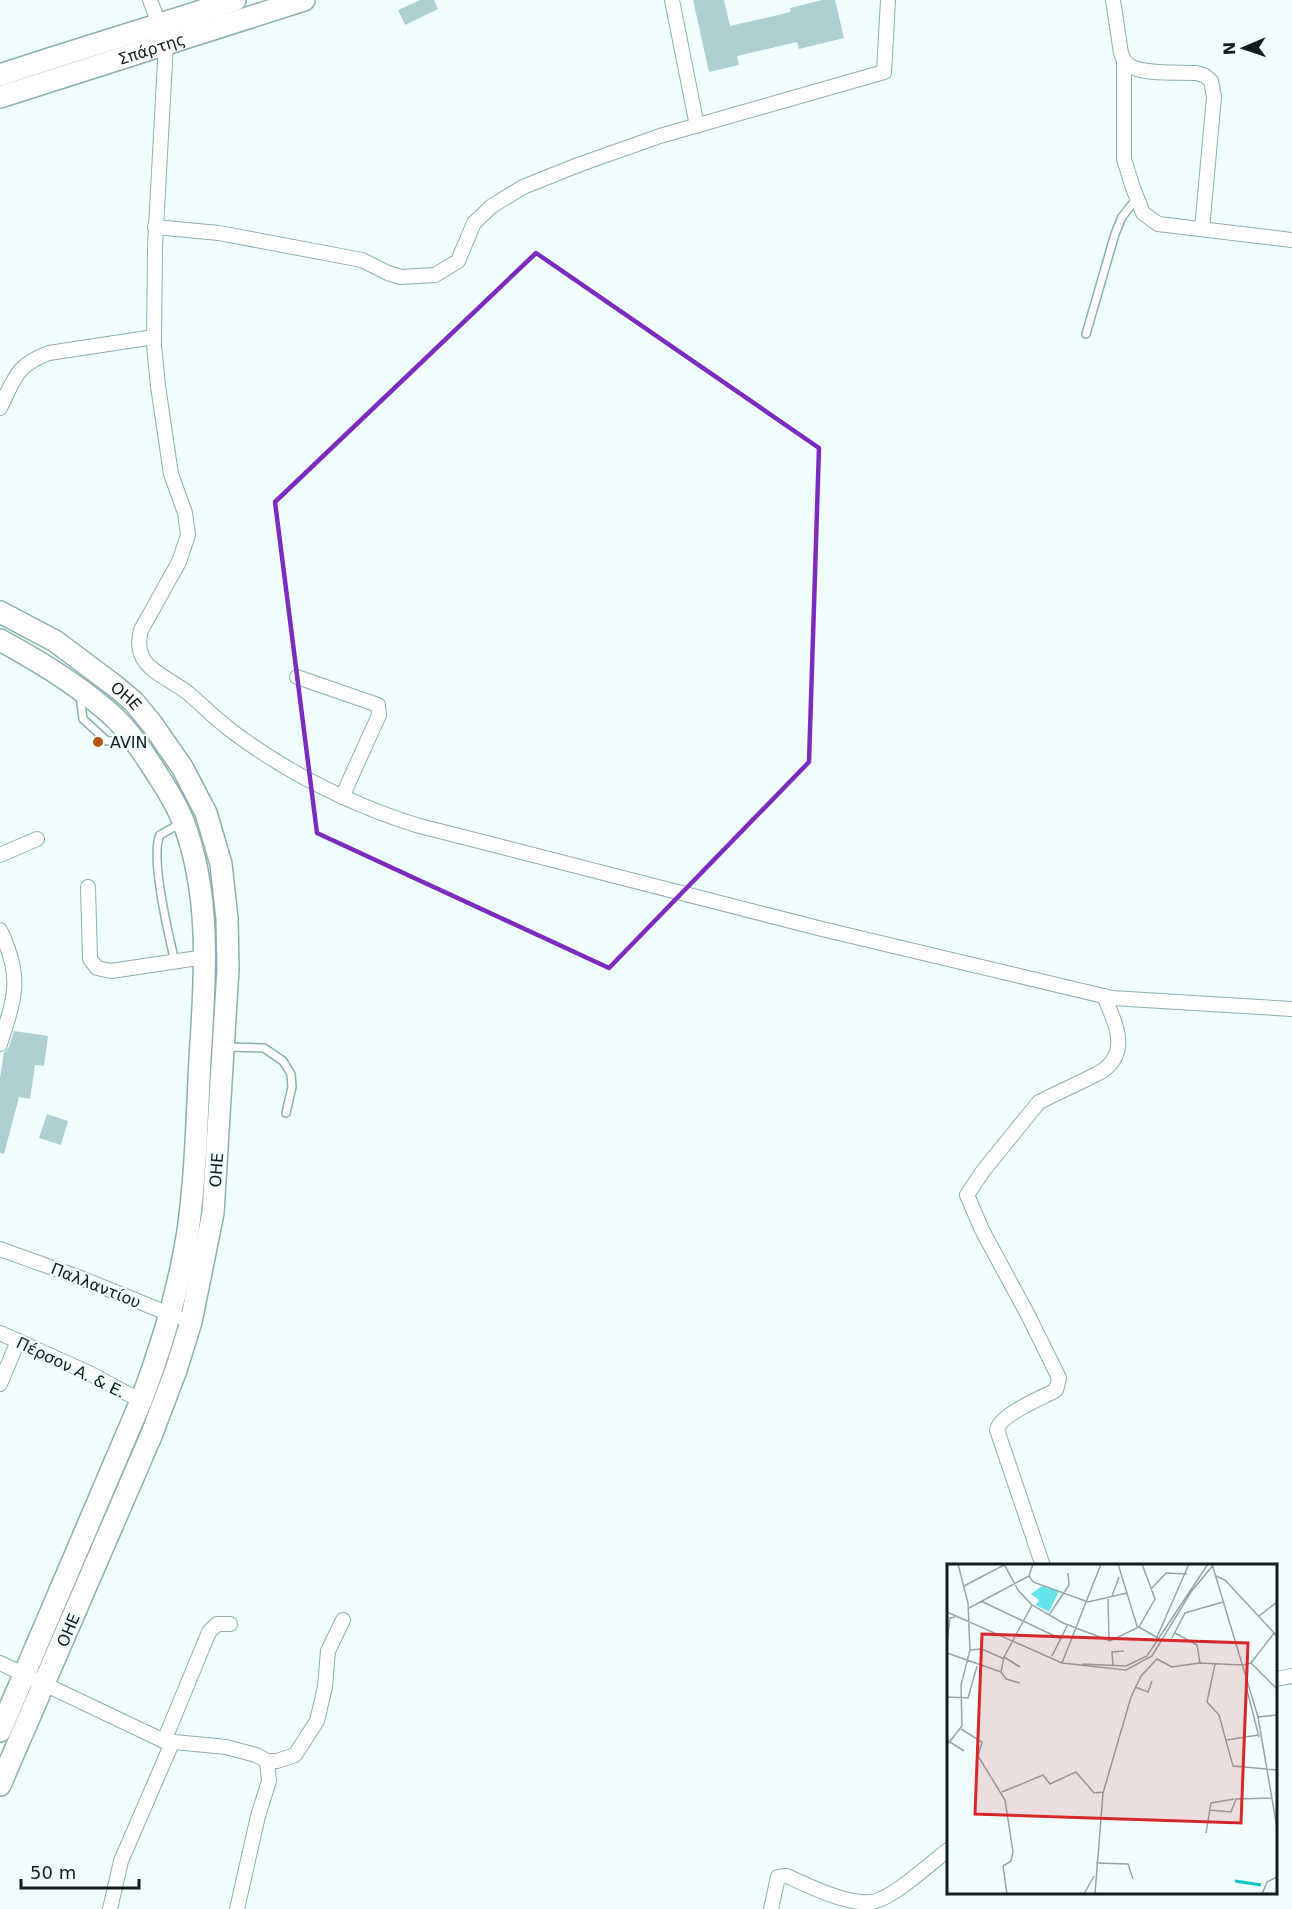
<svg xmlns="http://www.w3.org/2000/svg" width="1292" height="1909" font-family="'DejaVu Sans',sans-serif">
<rect width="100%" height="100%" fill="#f0fefe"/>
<g fill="#add1d2">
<path d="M420 0H434L438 9 405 25 398 10Z"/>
<path d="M693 0H724L730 26 791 12 790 8 822 0H835L844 38 799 49 797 42 737 56 739 65 709 72Z"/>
<path d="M14 1031 48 1036 44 1066 35 1065 30 1099 19 1097 4 1154 0 1153V1078L4 1052 9 1047Z"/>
<path d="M47 1114 68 1121 61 1145 39 1138Z"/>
</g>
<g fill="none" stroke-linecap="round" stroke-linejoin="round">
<g stroke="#8cafb0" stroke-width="10">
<g id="service">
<path d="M1086 334 1115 234 1122 217 1137 198"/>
<path d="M80 696 83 719 107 741 130 740"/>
<path d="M175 962C169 937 150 856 160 835L181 823"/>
<path d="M227 1047 264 1048 283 1061 291 1074 292 1087 286 1113"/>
</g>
</g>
<g stroke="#8cafb0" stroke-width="16">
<g id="minor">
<path d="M150 0 166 43 155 246 154 345 158 386 171 474 185 513 188 535 179 562 141 630C131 668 164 674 188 693 203 706 217 720 233 732 288 773 350 804 416 825L822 929 1112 998 1292 1009"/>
<path d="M672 0 697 126"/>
<path d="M1113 0 1121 53C1123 58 1124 62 1129 65 1141 75 1180 72 1196 73L1204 75 1211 81 1214 97 1202 229"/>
<path d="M1124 61V159L1133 188 1143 213 1158 224 1292 240"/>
<path d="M155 227 219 233 362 260 388 273 401 277 435 275 458 261 474 223 492 206 523 187 578 165 660 136 884 72 888 0"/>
<path d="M0 408C15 378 16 365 49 353L154 337"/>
<path d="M297 677 378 705 379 715 342 797"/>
<path d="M0 855 37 839"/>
<path d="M88 887 90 959 97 968 111 971 205 957"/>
<path d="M0 930C23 978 15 997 0 1044"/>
<path d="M0 1249 78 1277 177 1317"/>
<path d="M0 1333 89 1373 141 1401"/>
<path d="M0 1384 18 1341"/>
<path d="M1043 1566 997 1430C1000 1414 1042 1398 1056 1390L1059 1378 1029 1317 982 1230 967 1195 983 1171 1039 1102 1097 1074C1132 1055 1116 1025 1104 996"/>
<path d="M0 1663 164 1741 226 1747 256 1755 267 1761H277L295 1755 317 1721 325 1687 328 1651 343 1620"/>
<path d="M1276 1679 1292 1676"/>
<path d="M164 1741 209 1632 217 1624H230"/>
<path d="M110 1909 121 1861 172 1743"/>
<path d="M237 1909 258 1816 269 1781 267 1761"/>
<path d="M771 1909 778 1877 787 1876C809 1886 847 1905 871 1902 891 1900 931 1863 948 1850"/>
</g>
</g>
<g stroke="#8cafb0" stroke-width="24">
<g id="primary">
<path d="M0 75C78 49 157 26 235 0"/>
<path id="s1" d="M0 97 304 0"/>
<path id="s2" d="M0 612 55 641 115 686 134 702 152 724 182 767 206 813 221 864 227 919 228 969 213 1213 191 1322 176 1370 151 1436 0 1785"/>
<path d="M0 640C41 662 82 687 116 719 133 736 146 757 159 777 168 791 177 806 183 821 212 896 205 981 200 1059 197 1116 196 1174 188 1231 179 1289 162 1346 141 1401L0 1731"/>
</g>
</g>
<use href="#service" stroke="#fff" stroke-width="7"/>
<use href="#minor" stroke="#fff" stroke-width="14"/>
<use href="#primary" stroke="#fff" stroke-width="21"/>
</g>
<path fill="none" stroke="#7b2cbf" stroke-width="4.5" stroke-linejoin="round" d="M536 253 819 448 809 762 609 968 317 833 275 502Z"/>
<circle fill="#b55411" stroke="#f0fefe" stroke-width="2" cx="98" cy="742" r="6"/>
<g text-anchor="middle" stroke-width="4.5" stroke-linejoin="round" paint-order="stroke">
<g font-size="16" fill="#101d1e" stroke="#f0fefe">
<text dy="6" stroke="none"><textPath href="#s1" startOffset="159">Σπάρτης</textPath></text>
<text dy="6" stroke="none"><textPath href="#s2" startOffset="152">ΟΗΕ</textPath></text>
<text transform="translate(216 1170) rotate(-86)" y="6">ΟΗΕ</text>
<text transform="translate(96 1285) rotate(22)" y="6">Παλλαντίου</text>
<text transform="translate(71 1367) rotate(26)" y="6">Πέρσον Α. &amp; Ε.</text>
<text transform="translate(68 1630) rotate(-67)" y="6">ΟΗΕ</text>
</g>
<g font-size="16" fill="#101d1e" stroke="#f0fefe" text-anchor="start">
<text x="110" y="748">AVIN</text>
</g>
</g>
<g transform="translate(947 1564)">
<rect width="330" height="330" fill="#f0fefe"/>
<path d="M95 22 112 27 102 48 89 41 92 36 84 30Z" fill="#65e3e8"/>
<path fill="none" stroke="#09c3c8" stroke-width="3" d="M288 317 314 321"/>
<path fill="none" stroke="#96a4a4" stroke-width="1.5" d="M57 0 71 26 85 41 116 59 163 77 192 63 208 35 195 0M171 0 190 62 211 74M265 0 311 153 330 264M82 12 86 18 141 38 180 29M269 12 278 16 330 72M17 22 57 1M205 24 219 9 240 10M165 32 172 13M161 35 162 75M34 37 114 75M22 44 82 12 86 0M0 48 115 99 179 106 205 92 244 28 267 0M102 51 122 21 121 9M312 52 330 38M228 69 250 81 253 99M210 73 242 0M225 74 238 49 276 38M0 78 3 54 8 53M23 86 35 85 57 95M0 89 54 108 59 115 73 119M105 92 120 62M57 93 73 103M115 99 154 0M304 99 330 125M135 100 179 102 200 92 261 0M268 100 260 138 272 151 286 202 330 206M166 101 165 88 177 87M54 108 57 93 85 41M188 123 201 128 205 117M300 126 312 173M0 133 21 134 30 102M311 153 330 151M14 165 35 178 31 192 58 236 66 288 64 297 56 302 60 330M0 176 17 187M280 176 311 171M0 181 15 162 14 121 23 86 21 39 11 0M55 228 96 211 103 220 129 208 147 229 156 228M263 246 284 248 289 235 325 234M259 269 264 239 287 235M149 299 181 300 186 315M137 330 147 312M148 330 156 229 184 133 194 112 210 95 225 103 252 99 296 101 304 99 327 69M315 330 320 318 330 313"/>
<path fill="#d62828" fill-opacity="0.15" stroke="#d62828" stroke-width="3" d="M35 70 301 79 294 259 28 250Z"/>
<rect width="330" height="330" fill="none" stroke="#101d1e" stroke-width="3"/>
</g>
<g transform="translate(1244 48) rotate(268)" stroke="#f0fefe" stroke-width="4.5" paint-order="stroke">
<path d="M0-4.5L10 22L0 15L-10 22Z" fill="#101d1e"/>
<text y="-9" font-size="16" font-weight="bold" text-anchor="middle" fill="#101d1e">N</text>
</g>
<path d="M21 1879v9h118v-9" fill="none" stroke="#101d1e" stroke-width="3"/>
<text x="30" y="1879" font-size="18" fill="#101d1e" stroke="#f0fefe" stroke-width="4.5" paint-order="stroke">50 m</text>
</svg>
